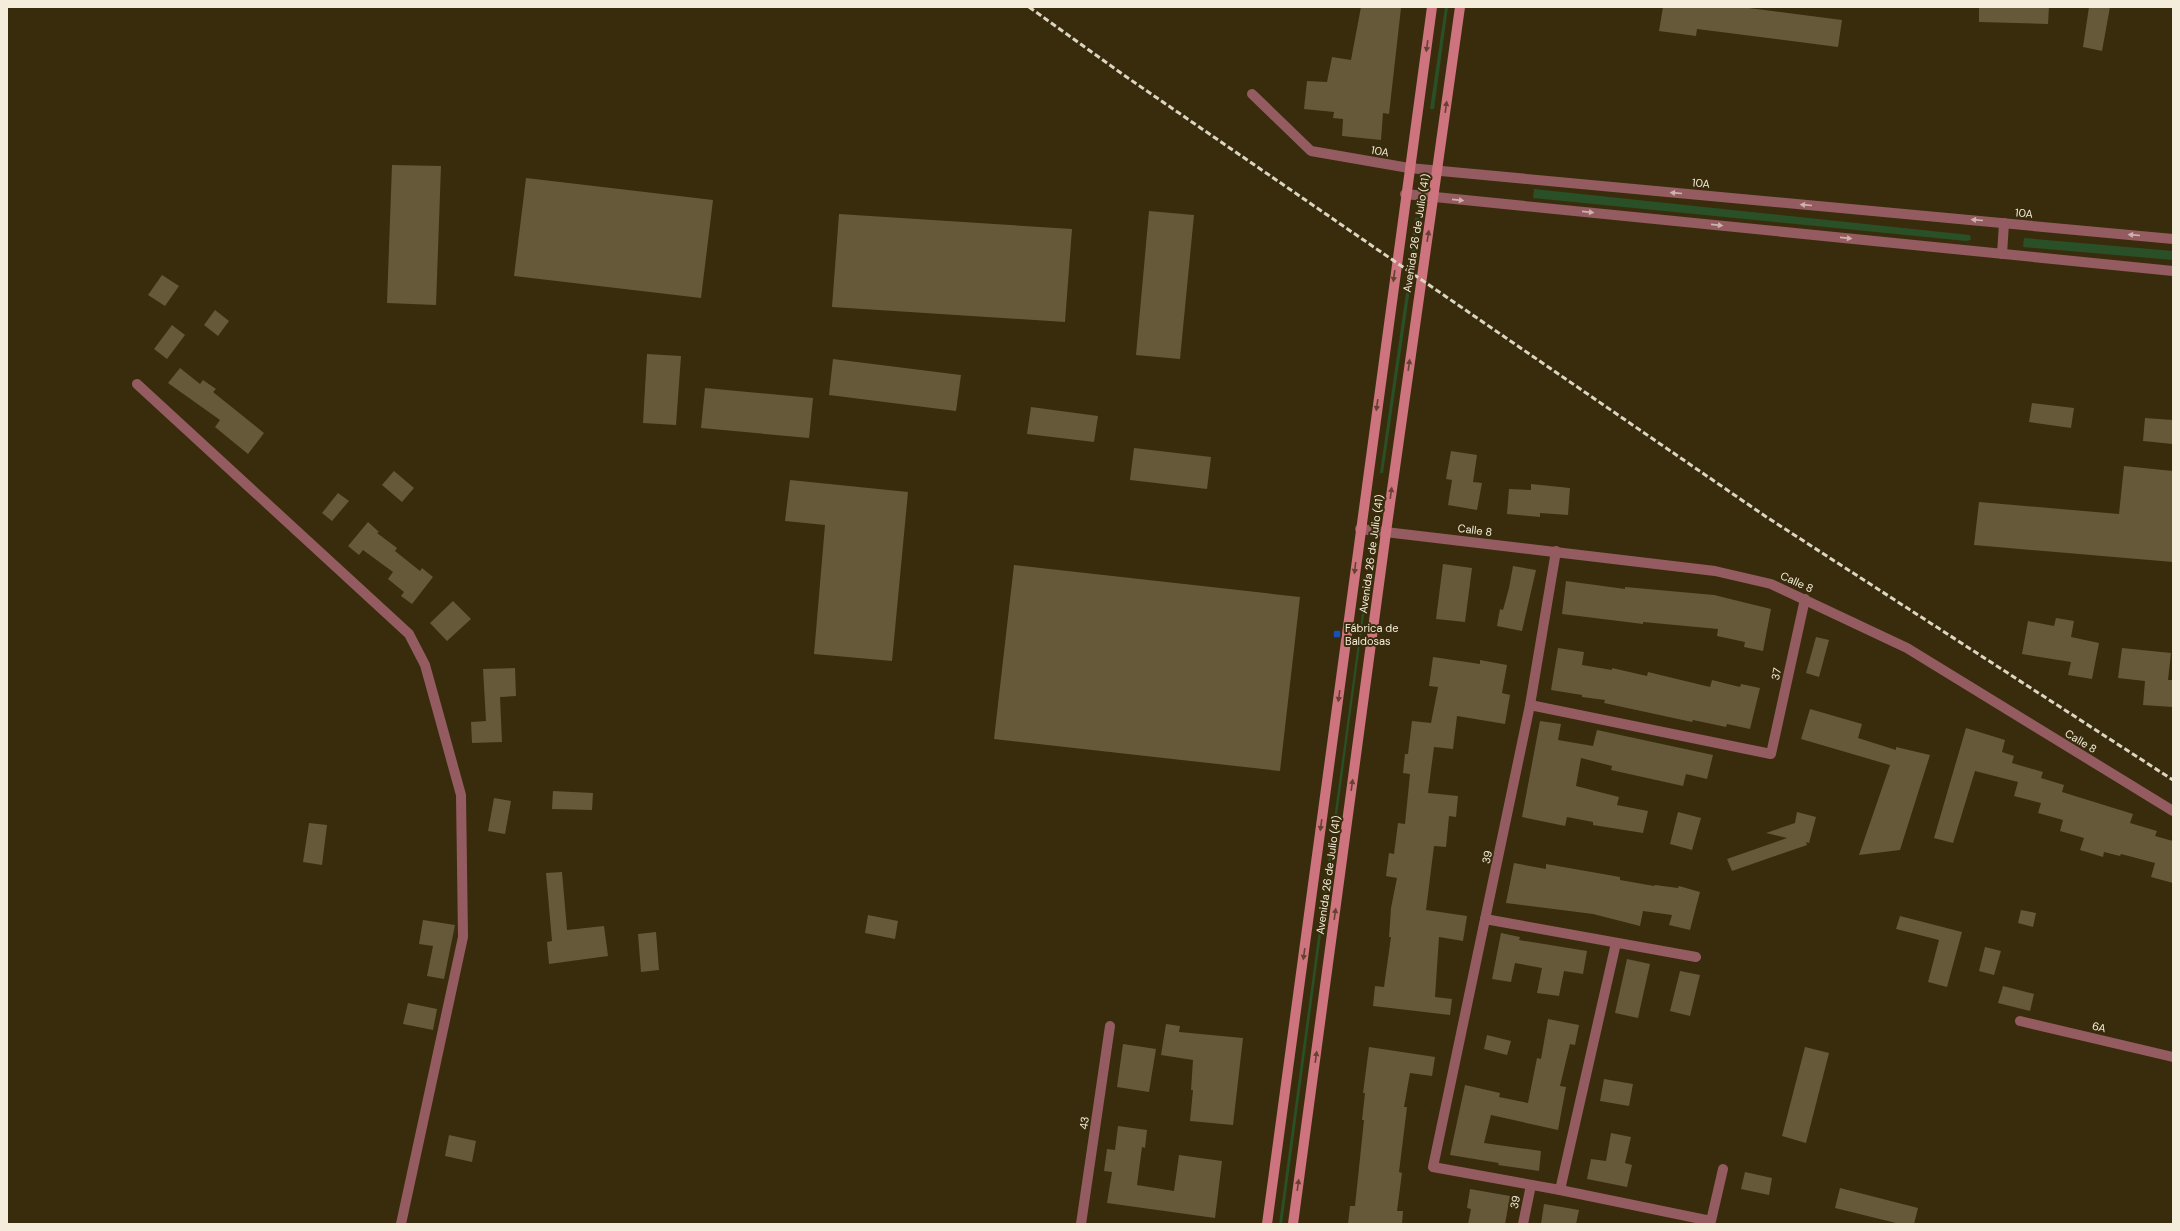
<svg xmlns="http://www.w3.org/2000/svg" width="2180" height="1231" font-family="'DM Sans',sans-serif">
<rect width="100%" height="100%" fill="#382c0c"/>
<g fill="#295026">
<path d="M1445 7H1448L1434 109H1430Z"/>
<path d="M1534 189 1970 235 1971 240 1966 241 1533 198Z"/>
<path d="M1415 218H1420L1414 263 1410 260Z"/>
<path d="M2024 238 2173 251V260L2023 247Z"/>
<path d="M1408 279 1411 282 1383 473H1380Z"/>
<path d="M1366 584 1368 585 1282 1224H1279Z"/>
</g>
<g fill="#66593a">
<path d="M1361 7 1401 8 1389 114 1383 113 1381 140 1342 136 1343 119 1333 118 1334 112 1304 109 1307 81 1327 82 1332 57 1351 60Z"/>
<path d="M1663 7H1741L1842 20 1838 47 1697 29 1696 36 1659 31Z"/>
<path d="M1979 7H2049L2048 24 1979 22Z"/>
<path d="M2089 7H2110L2102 51 2083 47Z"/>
<path d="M392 165 441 166 436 305 387 303Z"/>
<path d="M526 178 713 200 701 298 514 276Z"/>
<path d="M1149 211 1194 215 1180 359 1136 355Z"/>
<path d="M839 214 1072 229 1065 322 832 307Z"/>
<path d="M162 275 179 286 165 306 148 295Z"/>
<path d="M215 310 229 321 218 336 204 325Z"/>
<path d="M172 325 185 335 167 359 154 349Z"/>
<path d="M647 354 681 356 676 425 643 423Z"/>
<path d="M833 359 961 375 956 411 829 395Z"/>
<path d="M180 368 200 384 203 380 216 389 213 392 264 433 248 454 215 427 220 420 168 383Z"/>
<path d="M705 388 813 398 809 438 701 428Z"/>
<path d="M2032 403 2074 408 2071 428 2029 422Z"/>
<path d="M1031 407 1098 416 1094 442 1027 434Z"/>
<path d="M2145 418 2173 420V444L2143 441Z"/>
<path d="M1134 448 1211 457 1207 489 1130 480Z"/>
<path d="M1451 451 1477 455 1473 482 1482 483 1477 510 1448 505 1452 480 1446 479Z"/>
<path d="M2124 466 2173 471V562L1974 545 1979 502 2119 514Z"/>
<path d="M394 471 414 488 402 502 382 485Z"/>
<path d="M790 480 908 492 892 661 814 654 825 525 785 521Z"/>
<path d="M1531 484 1570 488 1568 515 1540 513V517L1507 514 1509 489 1531 490Z"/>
<path d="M338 493 349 501 332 521 322 513Z"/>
<path d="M368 522 379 532 377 533 397 548 395 551 420 571 422 568 433 577 412 604 401 596 404 592 388 579 393 572 363 550 359 555 348 546Z"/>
<path d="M1443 564 1472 568 1465 622 1436 619Z"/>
<path d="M1014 565 1300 597 1280 771 994 739Z"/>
<path d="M1513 566 1536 570 1522 631 1497 626 1500 609 1503 610 1509 588Z"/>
<path d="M1566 581 1625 589V587L1714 595 1771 609 1763 651 1744 647 1745 642 1717 636 1718 629 1643 622V624L1562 614Z"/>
<path d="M453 601 471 619 447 641 430 623Z"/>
<path d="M2056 618 2074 621 2071 637 2099 643 2092 679 2068 675 2071 662 2022 654 2028 621 2054 626Z"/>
<path d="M1816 637 1829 640 1819 677 1806 673Z"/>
<path d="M1558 648 1584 652 1582 665 1612 670V668L1647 676 1648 672 1710 687 1712 680 1740 687 1741 684 1760 688 1750 729 1727 724 1726 727 1693 720 1692 722 1604 703 1605 700 1582 697V695L1551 690Z"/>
<path d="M2122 648 2171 653 2168 680H2173V707L2143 705 2145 681 2118 678Z"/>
<path d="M1433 657 1480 664V660L1507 665 1502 693 1510 695 1505 724 1457 716 1453 749 1434 747 1428 793 1458 796 1456 817 1449 816 1446 847 1434 846 1426 910 1467 916 1463 941 1439 937 1435 997 1452 999 1450 1015 1373 1006 1375 986 1384 987 1391 937H1389L1391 908 1397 878 1386 876 1389 853 1394 854 1398 823 1405 824 1410 774 1403 773 1405 754H1408L1412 721 1431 723 1438 687 1429 686Z"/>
<path d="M515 668 516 696 500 697 502 742 472 743 471 722 486 721 483 669Z"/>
<path d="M1810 709 1862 724 1858 738 1896 750V747L1930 755 1900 850 1859 855 1890 765 1801 739Z"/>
<path d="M1540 721 1561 724 1558 740 1593 746 1597 730 1713 755 1707 779 1686 774 1683 786 1611 770 1612 766 1581 758 1576 786 1619 797 1617 805 1648 811 1643 833 1593 825V822L1567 817 1565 826 1522 817Z"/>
<path d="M1966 728 2005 740 2002 752 2014 756 2012 763 2043 772 2041 778 2064 785 2062 792 2133 814 2130 823 2157 831 2155 836 2173 841V883L2151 877 2155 863 2121 854 2120 856 2104 852 2103 857 2080 850 2084 838 2060 831 2063 820 2038 813 2041 803 2014 796 2018 782 1975 771 1953 843 1934 838Z"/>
<path d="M553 791 593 793 592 810 552 809Z"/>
<path d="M494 798 511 801 505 834 488 831Z"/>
<path d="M1678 812 1701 818 1692 850 1670 844Z"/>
<path d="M1797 812 1816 817 1809 843 1806 842 1807 845 1732 871 1727 859 1787 838 1766 833 1795 823Z"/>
<path d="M309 823 327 825 322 865 303 862Z"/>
<path d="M1514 863 1546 869V864L1620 877V880L1654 886 1655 885 1678 888 1679 886 1700 892 1690 930 1669 925 1672 915 1643 911 1640 926 1593 914 1506 903Z"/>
<path d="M562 872 567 930 604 926 608 956 549 964 547 942 552 941 546 873Z"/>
<path d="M2021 910 2036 913 2033 927 2018 923Z"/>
<path d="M868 915 898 921 895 939 865 933Z"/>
<path d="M1900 916 1962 932 1947 987 1928 982 1939 940 1896 929Z"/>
<path d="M423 920 455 925 444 979 427 976 433 946 419 944Z"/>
<path d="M656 932 659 970 641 972 638 934Z"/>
<path d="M1501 933 1520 937 1519 940 1587 951 1583 974 1564 971 1559 996 1537 993 1542 968 1515 963 1511 982 1492 979Z"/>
<path d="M1985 947 2001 951 1994 975 1979 971Z"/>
<path d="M1627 959 1650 964 1638 1018 1615 1013Z"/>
<path d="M1680 971 1700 975 1690 1016 1670 1011Z"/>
<path d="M2003 986 2034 994 2030 1011 1998 1003Z"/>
<path d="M408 1003 437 1009 433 1030 403 1024Z"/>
<path d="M1548 1019 1579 1025 1575 1045 1570 1044 1560 1086 1566 1087 1558 1130 1491 1115 1484 1143 1541 1151 1539 1171 1498 1165 1499 1163 1450 1155 1465 1085 1500 1093 1499 1097 1528 1103 1537 1058 1541 1059Z"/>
<path d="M1166 1024 1180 1026 1179 1032 1243 1038 1233 1125 1190 1121 1193 1090H1191L1193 1060 1161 1055Z"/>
<path d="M1487 1035 1511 1041 1507 1055 1484 1049Z"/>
<path d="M1123 1044 1156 1049 1149 1092 1117 1087Z"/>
<path d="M1369 1047 1435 1057 1432 1076 1410 1073 1404 1107H1407L1399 1172 1402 1173 1397 1211H1403L1402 1224H1348L1350 1206H1355L1364 1120H1362L1365 1093H1363Z"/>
<path d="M1805 1047 1829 1053 1806 1143 1782 1136Z"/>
<path d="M1604 1079 1633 1084 1629 1106 1600 1101Z"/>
<path d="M1118 1126 1147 1130 1145 1148 1142 1147 1137 1185 1174 1191 1179 1155 1222 1161 1215 1218 1107 1203 1112 1172 1104 1171 1107 1149 1115 1150Z"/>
<path d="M1611 1133 1631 1137 1625 1163 1632 1165 1627 1187 1587 1179 1591 1159 1606 1161Z"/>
<path d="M449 1135 476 1141 472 1162 445 1156Z"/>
<path d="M1745 1172 1772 1178 1769 1195 1741 1189Z"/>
<path d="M1840 1188 1918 1208 1914 1224H1900L1835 1208Z"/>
<path d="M1470 1189 1510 1196 1505 1224H1468L1471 1209 1467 1208Z"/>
<path d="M1544 1204 1579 1210 1576 1224H1541Z"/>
</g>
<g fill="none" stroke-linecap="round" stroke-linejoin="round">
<g stroke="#945c61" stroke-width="10">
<path d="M1252 94 1311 151 1409 168"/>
<path d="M137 384 409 634 425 665 461 795 463 937 401 1224"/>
<path d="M1556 551 1530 705 1433 1167 1560 1190 1711 1221 1723 1169"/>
<path d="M1530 705 1771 754 1805 599"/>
<path d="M1485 919 1696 957"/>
<path d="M2020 1021 2173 1057"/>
<path d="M1560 1190 1616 943"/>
<path d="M1081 1224 1110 1026"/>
<path d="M1523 1224 1531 1185"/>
</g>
<g stroke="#945c61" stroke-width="10">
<path d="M1409 168 2173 239"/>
<path d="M1405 194 2173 271"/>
<path d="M2002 254 2004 223"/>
<path d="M1360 529 1715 571 1771 584 1907 648 2173 811"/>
</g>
<g stroke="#cd747e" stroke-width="10">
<path d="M1267 1224C1322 818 1375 412 1432 7"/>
<path d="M1293 1224 1386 532 1460 7"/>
</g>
<path stroke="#dcd5c1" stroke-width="3" stroke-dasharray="6 3" stroke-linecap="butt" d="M1029 7 1128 78 1765 516 2173 780"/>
</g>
<defs><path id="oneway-solid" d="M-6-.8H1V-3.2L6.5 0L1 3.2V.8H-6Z"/></defs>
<g fill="#65422e">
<use href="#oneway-solid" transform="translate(1427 46) rotate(98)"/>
<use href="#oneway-solid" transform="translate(1446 107) rotate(-82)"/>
<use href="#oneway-solid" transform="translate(1428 236) rotate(-81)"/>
<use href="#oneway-solid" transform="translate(1394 276) rotate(98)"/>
<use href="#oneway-solid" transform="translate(1409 365) rotate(-82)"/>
<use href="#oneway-solid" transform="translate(1377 405) rotate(98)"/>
<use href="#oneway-solid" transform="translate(1391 493) rotate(-82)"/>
<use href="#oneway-solid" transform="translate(1355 568) rotate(97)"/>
<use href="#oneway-solid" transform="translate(1339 696) rotate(98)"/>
<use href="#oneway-solid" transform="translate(1352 785) rotate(-82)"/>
<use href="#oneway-solid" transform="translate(1321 825) rotate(98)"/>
<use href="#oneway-solid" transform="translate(1335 914) rotate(-82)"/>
<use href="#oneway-solid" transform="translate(1304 954) rotate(98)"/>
<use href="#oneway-solid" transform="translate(1316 1057) rotate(-82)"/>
<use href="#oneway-solid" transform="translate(1298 1185) rotate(-82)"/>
</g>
<g fill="#ceb3aa">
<use href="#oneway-solid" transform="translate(1676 193) rotate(-175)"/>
<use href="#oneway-solid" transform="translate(1458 200) rotate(6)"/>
<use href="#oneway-solid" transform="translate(1806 205) rotate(-175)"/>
<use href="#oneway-solid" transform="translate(1588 212) rotate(6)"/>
<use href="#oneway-solid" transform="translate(1977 220) rotate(-175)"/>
<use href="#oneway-solid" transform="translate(1717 225) rotate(6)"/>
<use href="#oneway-solid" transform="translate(2134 235) rotate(-175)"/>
<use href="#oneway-solid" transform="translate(1846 238) rotate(6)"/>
</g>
<rect fill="#1a4fb4" stroke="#382c0c" stroke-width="1.5" x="1333" y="630" width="8" height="8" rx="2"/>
<g text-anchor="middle" stroke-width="4" stroke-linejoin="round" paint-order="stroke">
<g font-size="11" fill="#f4eddb" stroke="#382c0c">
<text transform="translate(1380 151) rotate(10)" y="4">10A</text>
<text transform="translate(1701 183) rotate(5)" y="4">10A</text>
<text transform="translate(2024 213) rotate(5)" y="4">10A</text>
<text transform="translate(1416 233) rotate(-81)" y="4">Avenida 26 de Julio (41)</text>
<text transform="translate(1475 530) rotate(7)" y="4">Calle 8</text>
<text transform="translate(1371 554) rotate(-82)" y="4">Avenida 26 de Julio (41)</text>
<text transform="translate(1797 582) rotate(24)" y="4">Calle 8</text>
<text transform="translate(1776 674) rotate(-78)" y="4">37</text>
<text transform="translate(2081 741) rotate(31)" y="4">Calle 8</text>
<text transform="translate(1487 857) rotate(-78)" y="4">39</text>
<text transform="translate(1328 875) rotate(-82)" y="4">Avenida 26 de Julio (41)</text>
<text transform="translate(2099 1027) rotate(13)" y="4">6A</text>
<text transform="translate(1084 1123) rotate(-82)" y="4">43</text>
<text transform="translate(1515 1202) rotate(-78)" y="4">39</text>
</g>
<g font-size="11" fill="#f4eddb" stroke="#382c0c" text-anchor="start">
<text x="1345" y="632">Fábrica de<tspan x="1345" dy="13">Baldosas</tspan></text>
</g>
</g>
<rect width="2180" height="1231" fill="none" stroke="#f4eddb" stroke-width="16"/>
</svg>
